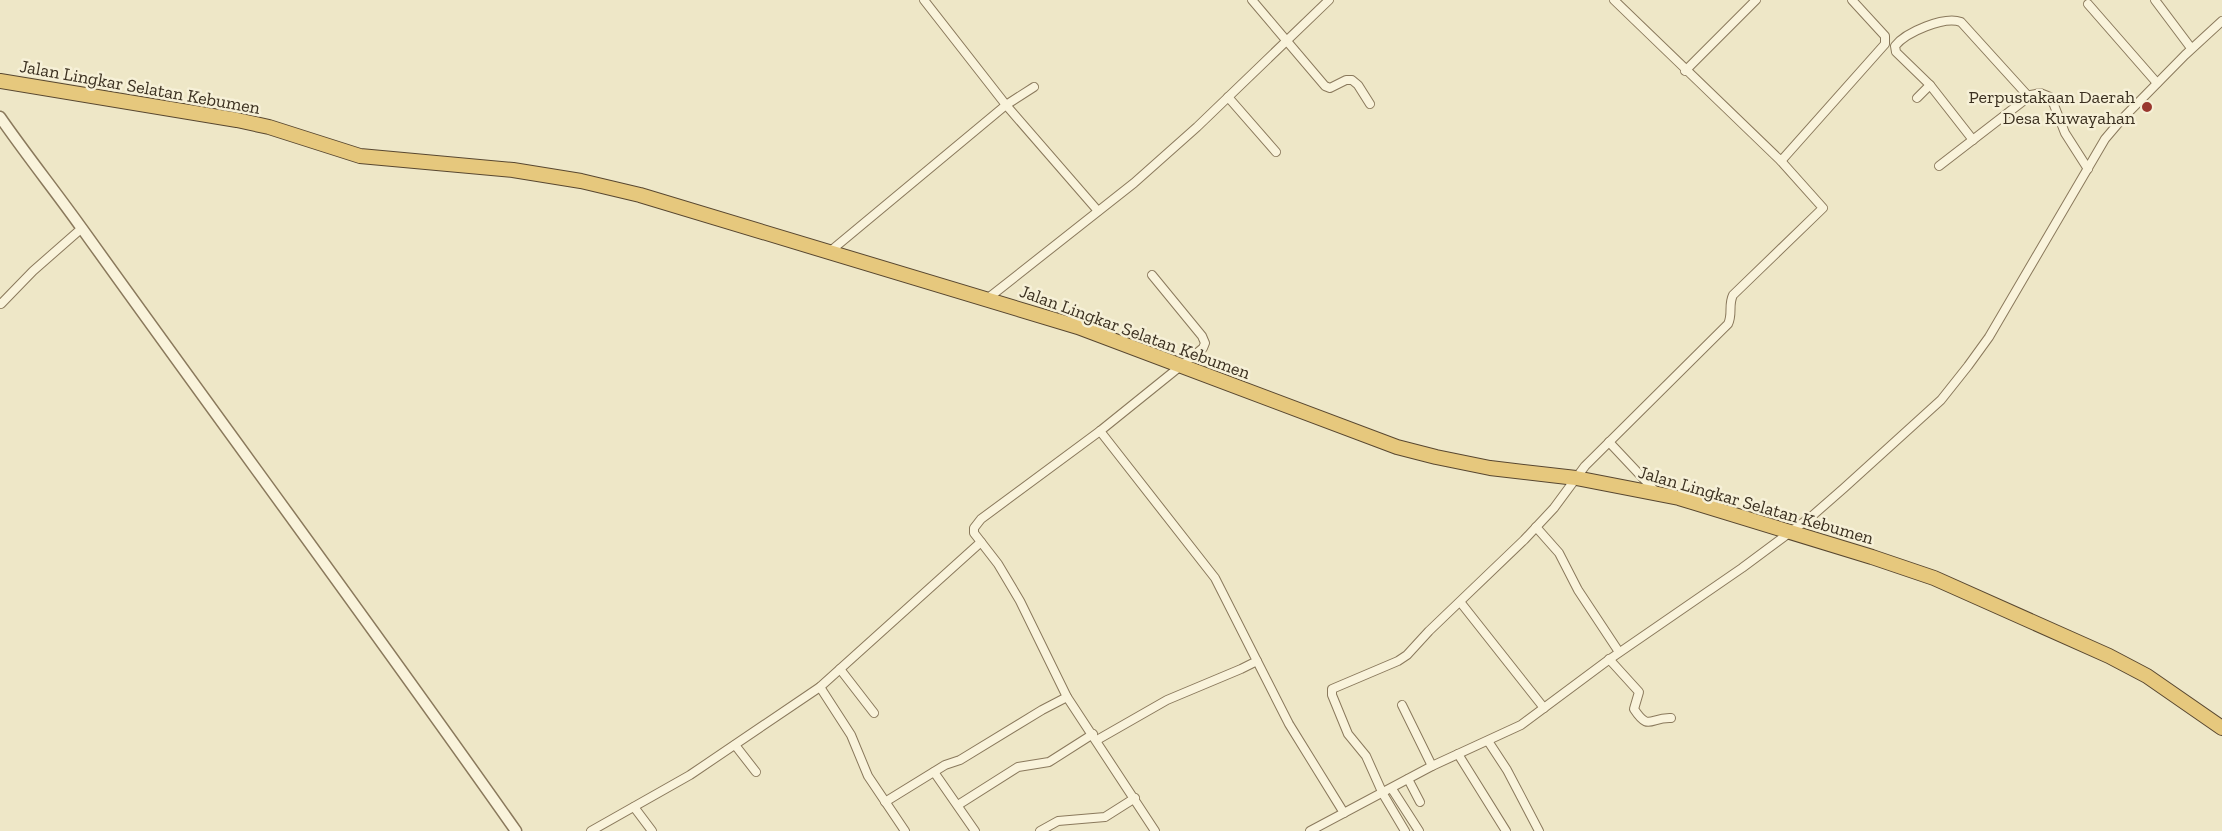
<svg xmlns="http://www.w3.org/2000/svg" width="2222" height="831" font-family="'Zilla Slab',serif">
<rect width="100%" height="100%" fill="#eee7c7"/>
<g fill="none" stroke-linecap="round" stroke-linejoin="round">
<g stroke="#8a795c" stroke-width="10">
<g id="minor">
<path d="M924 0 1006 105 1098 211"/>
<path d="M1252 0 1325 86 1330 88 1346 80H1352L1358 85 1370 104"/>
<path d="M1614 0 1781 161 1885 44V36L1852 0"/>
<path d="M2155 0 2191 48"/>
<path d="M2088 4 2157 83"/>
<path d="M1685 71 1756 0"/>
<path d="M1228 97 1276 152"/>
<path d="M1917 98 1930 85"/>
<path d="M1973 140 1930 85 1896 52 1895 46C1906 32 1944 16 1961 22L2029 97"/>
<path d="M1939 166 2031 95 2040 93 2050 97 2054 105 2065 133 2088 169"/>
<path d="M828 253 1006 105 1034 87"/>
<path d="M1152 275 1202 336 1205 343 1203 348 1100 431 981 519 974 528V533L998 564 1020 601 1067 697 1155 831"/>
<path d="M987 299 1134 183 1197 127 1329 0"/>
<path d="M1 304 33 271 82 228"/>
<path d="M1609 442 1657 493"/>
<path d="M1536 527 1559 553 1578 590 1619 652"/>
<path d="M1461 603 1544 708"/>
<path d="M1609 659 1639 692 1634 709C1649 732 1650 717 1671 718"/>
<path d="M1257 661 1289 724 1344 813"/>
<path d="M840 669 874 713"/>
<path d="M820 687 851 735 868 776 905 831"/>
<path d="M1402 705 1432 766"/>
<path d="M1097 740 1167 700 1241 669 1257 661 1215 578 1100 431"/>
<path d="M1488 741 1507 770 1539 831"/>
<path d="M735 745 756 772"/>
<path d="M1458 754 1506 831"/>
<path d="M934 772 975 831"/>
<path d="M1408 779 1420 802"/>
<path d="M1392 789 1419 831"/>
<path d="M885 802 945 765 960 760 1042 710 1067 697"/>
<path d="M958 805 1018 767 1049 762 1093 734"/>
<path d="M634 807 652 831"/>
<path d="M591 831 690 775 820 687 981 542"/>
<path d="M1040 831 1058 821 1105 817 1135 798"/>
<path d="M1310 831 1432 766 1521 725 1607 661 1742 568 1812 516 1844 488 1941 400 1968 366 1989 337 2105 139 2122 119 2185 55 2222 21"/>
<path d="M1405 831 1383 794 1366 756 1348 734 1332 695V689L1398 661 1407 655 1429 631 1524 540 1554 508 1585 466 1728 324C1733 314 1728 305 1733 295L1823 208 1781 161"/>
</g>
</g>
<g stroke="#8a795c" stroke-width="13">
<path id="tertiary" d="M0 117C27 156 56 192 83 230 227 431 374 629 516 831"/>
</g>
<g stroke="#584730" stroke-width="16">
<path id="trunk" d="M0 81 237 120 269 127 360 156 513 170 581 181 640 195 1078 327 1397 447 1436 457 1490 468 1576 478 1679 498 1872 557 1934 578 2109 656 2147 676 2222 728"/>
</g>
<use href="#minor" stroke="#f9f3db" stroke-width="8"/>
<use href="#tertiary" stroke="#f9f3db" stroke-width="10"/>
<use href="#trunk" stroke="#e6c87d" stroke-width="14"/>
</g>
<circle fill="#99372d" stroke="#f6f0d7" stroke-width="2" cx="2147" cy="107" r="6"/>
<g text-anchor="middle" stroke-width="5" stroke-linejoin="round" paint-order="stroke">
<g font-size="18" fill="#3b3020" stroke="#f6f0d7">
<text transform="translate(140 87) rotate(10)" y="6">Jalan Lingkar Selatan Kebumen</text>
<text transform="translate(1135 332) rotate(20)" y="6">Jalan Lingkar Selatan Kebumen</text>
<text transform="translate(1756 505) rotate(16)" y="6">Jalan Lingkar Selatan Kebumen</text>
</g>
<g font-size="18" fill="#3b3020" stroke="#f6f0d7" text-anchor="end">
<text x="2135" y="103">Perpustakaan Daerah<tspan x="2135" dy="21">Desa Kuwayahan</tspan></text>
</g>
</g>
</svg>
